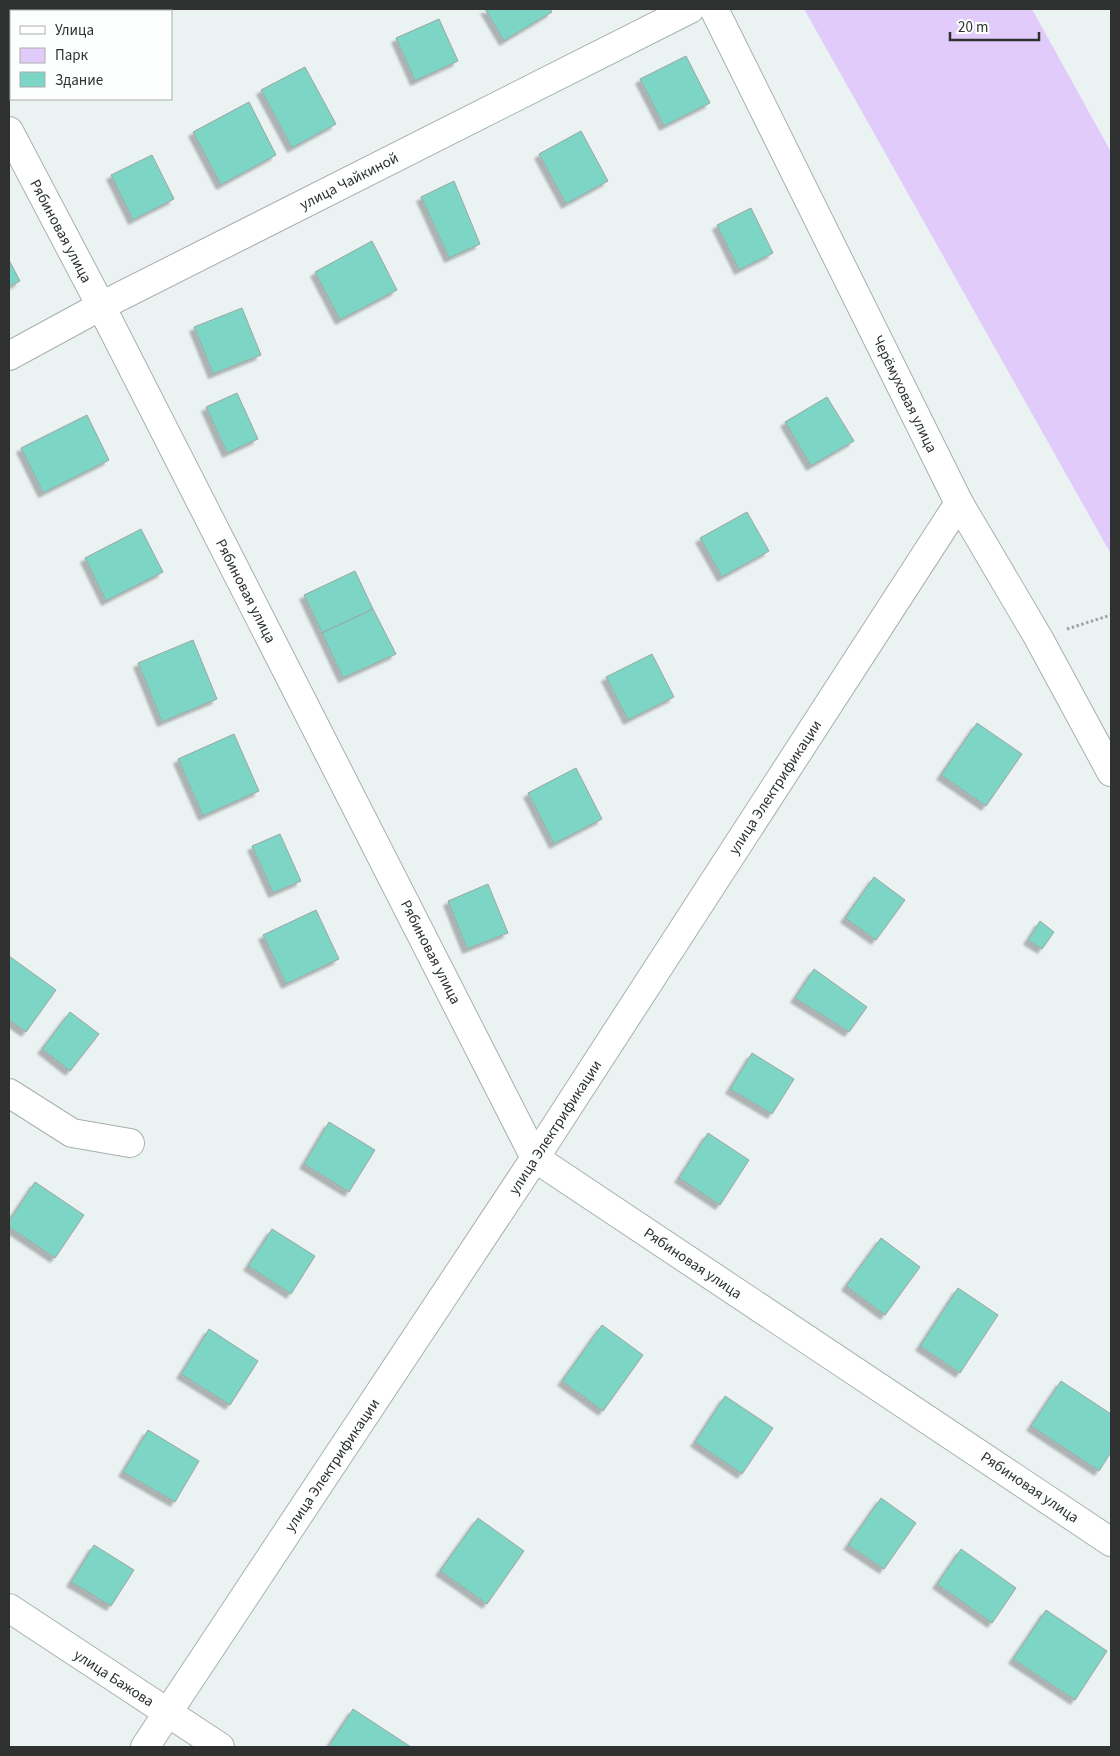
<svg xmlns="http://www.w3.org/2000/svg" width="1120" height="1756" font-family="'Source Sans 3',sans-serif">
<defs>
<filter id="shadow"><feDropShadow dx="-4.5" dy="4.5" stdDeviation="1" flood-color="#0004"/></filter>
</defs>
<rect width="100%" height="100%" fill="#ebf3f2"/>
<path fill="#e1cbfa" d="M804 9H1032L1111 152V554Z"/>
<g fill="#7dd5c6" stroke="#9da5a3" filter="url(#shadow)">
<path d="M485 9H550L552 12 504 41Z"/>
<path d="M439 19 458 61 415 81 396 38Z"/>
<path d="M686 56 710 103 664 126 640 79Z"/>
<path d="M305 67 336 124 292 148 261 90Z"/>
<path d="M249 102 276 155 221 185 193 132Z"/>
<path d="M581 131 608 181 566 204 539 154Z"/>
<path d="M152 155 174 199 133 220 111 175Z"/>
<path d="M454 181 480 244 449 258 421 197Z"/>
<path d="M751 208 773 253 739 270 717 225Z"/>
<path d="M372 241 397 290 340 320 315 272Z"/>
<path d="M9 260 20 281 9 287Z"/>
<path d="M242 308 261 355 213 374 194 327Z"/>
<path d="M237 393 258 439 227 453 206 407Z"/>
<path d="M827 397 854 441 811 466 785 422Z"/>
<path d="M87 415 109 460 43 493 21 448Z"/>
<path d="M747 512 769 551 722 577 700 538Z"/>
<path d="M141 529 163 572 106 601 85 558Z"/>
<path d="M355 571 373 609 322 633 304 595Z"/>
<path d="M373 609 396 654 343 678 322 633Z"/>
<path d="M193 640 217 699 162 722 138 663Z"/>
<path d="M652 654 674 697 628 720 606 677Z"/>
<path d="M977 723 1022 754 986 806 941 775Z"/>
<path d="M234 734 259 791 203 816 178 759Z"/>
<path d="M576 768 602 819 554 844 528 793Z"/>
<path d="M280 834 301 881 273 893 252 846Z"/>
<path d="M874 877 905 900 876 940 845 918Z"/>
<path d="M488 884 508 933 467 949 448 901Z"/>
<path d="M316 910 339 959 286 984 263 935Z"/>
<path d="M1040 921 1054 932 1042 949 1028 940Z"/>
<path d="M9 956 56 990 26 1032 9 1020Z"/>
<path d="M814 969 867 1007 849 1032 795 998Z"/>
<path d="M70 1012 99 1034 70 1071 42 1049Z"/>
<path d="M752 1053 794 1079 772 1114 730 1089Z"/>
<path d="M329 1122 375 1150 349 1192 304 1164Z"/>
<path d="M708 1133 749 1160 720 1205 679 1178Z"/>
<path d="M35 1182 84 1215 55 1258 9 1227V1221Z"/>
<path d="M272 1229 315 1256 291 1294 248 1266Z"/>
<path d="M881 1238 920 1267 885 1315 846 1286Z"/>
<path d="M958 1288 998 1315 960 1373 920 1346Z"/>
<path d="M602 1325 643 1355 603 1411 562 1381Z"/>
<path d="M209 1329 258 1361 230 1405 181 1374Z"/>
<path d="M1061 1381 1111 1414V1452L1099 1471 1031 1426Z"/>
<path d="M725 1396 773 1428 742 1474 695 1442Z"/>
<path d="M148 1430 199 1461 175 1502 123 1472Z"/>
<path d="M881 1498 916 1523 884 1569 848 1545Z"/>
<path d="M478 1518 524 1551 487 1604 440 1571Z"/>
<path d="M94 1545 134 1570 111 1606 71 1582Z"/>
<path d="M961 1549 1016 1588 992 1623 937 1584Z"/>
<path d="M1046 1610 1107 1651 1075 1700 1013 1659Z"/>
<path d="M353 1709 411 1747H328Z"/>
</g>
<g fill="none" stroke-linecap="round" stroke-linejoin="round">
<g stroke="#a8b0ae" stroke-width="30">
<g id="minor">
<path d="M714 9 959 503 1038 637 1111 772"/>
<path d="M9 131 101 306 535 1158 1111 1542"/>
<path d="M9 356 101 306 690 9"/>
<path d="M9 1093 72 1133 130 1143"/>
<path d="M9 1608 220 1747"/>
<path d="M145 1747 535 1158 959 503"/>
</g>
</g>
<path stroke="#9ea4a3" stroke-width="3" stroke-dasharray="2.5 2.5" stroke-linecap="butt" d="M1067 629 1111 615"/>
<use href="#minor" stroke="#fff" stroke-width="28"/>
</g>
<g text-anchor="middle" stroke-width="5" stroke-linejoin="round" paint-order="stroke">
<g font-size="15" fill="#2e3130" stroke="#fdffff">
<text transform="translate(349 181) rotate(-27)" y="5">улица Чайкиной</text>
<text transform="translate(61 231) rotate(62)" y="5">Рябиновая улица</text>
<text transform="translate(905 394) rotate(64)" y="5">Черёмуховая улица</text>
<text transform="translate(246 591) rotate(63)" y="5">Рябиновая улица</text>
<text transform="translate(775 787) rotate(-57)" y="5">улица Электрификации</text>
<text transform="translate(431 952) rotate(63)" y="5">Рябиновая улица</text>
<text transform="translate(555 1127) rotate(-57)" y="5">улица Электрификации</text>
<text transform="translate(693 1263) rotate(34)" y="5">Рябиновая улица</text>
<text transform="translate(332 1465) rotate(-56)" y="5">улица Электрификации</text>
<text transform="translate(1030 1487) rotate(34)" y="5">Рябиновая улица</text>
<text transform="translate(114 1678) rotate(33)" y="5">улица Бажова</text>
</g>
</g>
<rect width="1120" height="1756" fill="none" stroke="#2e3130" stroke-width="20"/>
<rect x="10" y="10" width="162" height="90" fill="#fdffff" stroke="#aaadac"/>
<rect x="20" y="26" width="25" height="8" fill="#ffffff" stroke="#aaadac"/>
<text x="55" y="35" font-size="15" fill="#2e3130">Улица</text>
<rect x="20" y="48" width="25" height="15" fill="#e1cbfa" stroke="#aaadac"/>
<text x="55" y="60" font-size="15" fill="#2e3130">Парк</text>
<rect x="20" y="72" width="25" height="15" fill="#7dd5c6" stroke="#aaadac"/>
<text x="55" y="85" font-size="15" fill="#2e3130">Здание</text>
<path d="M950 32v8h89v-8" fill="none" stroke="#2e3130" stroke-width="2.5"/>
<text x="958" y="32" font-size="15" fill="#2e3130" stroke="#fdffff" stroke-width="4" paint-order="stroke">20 m</text>
</svg>
